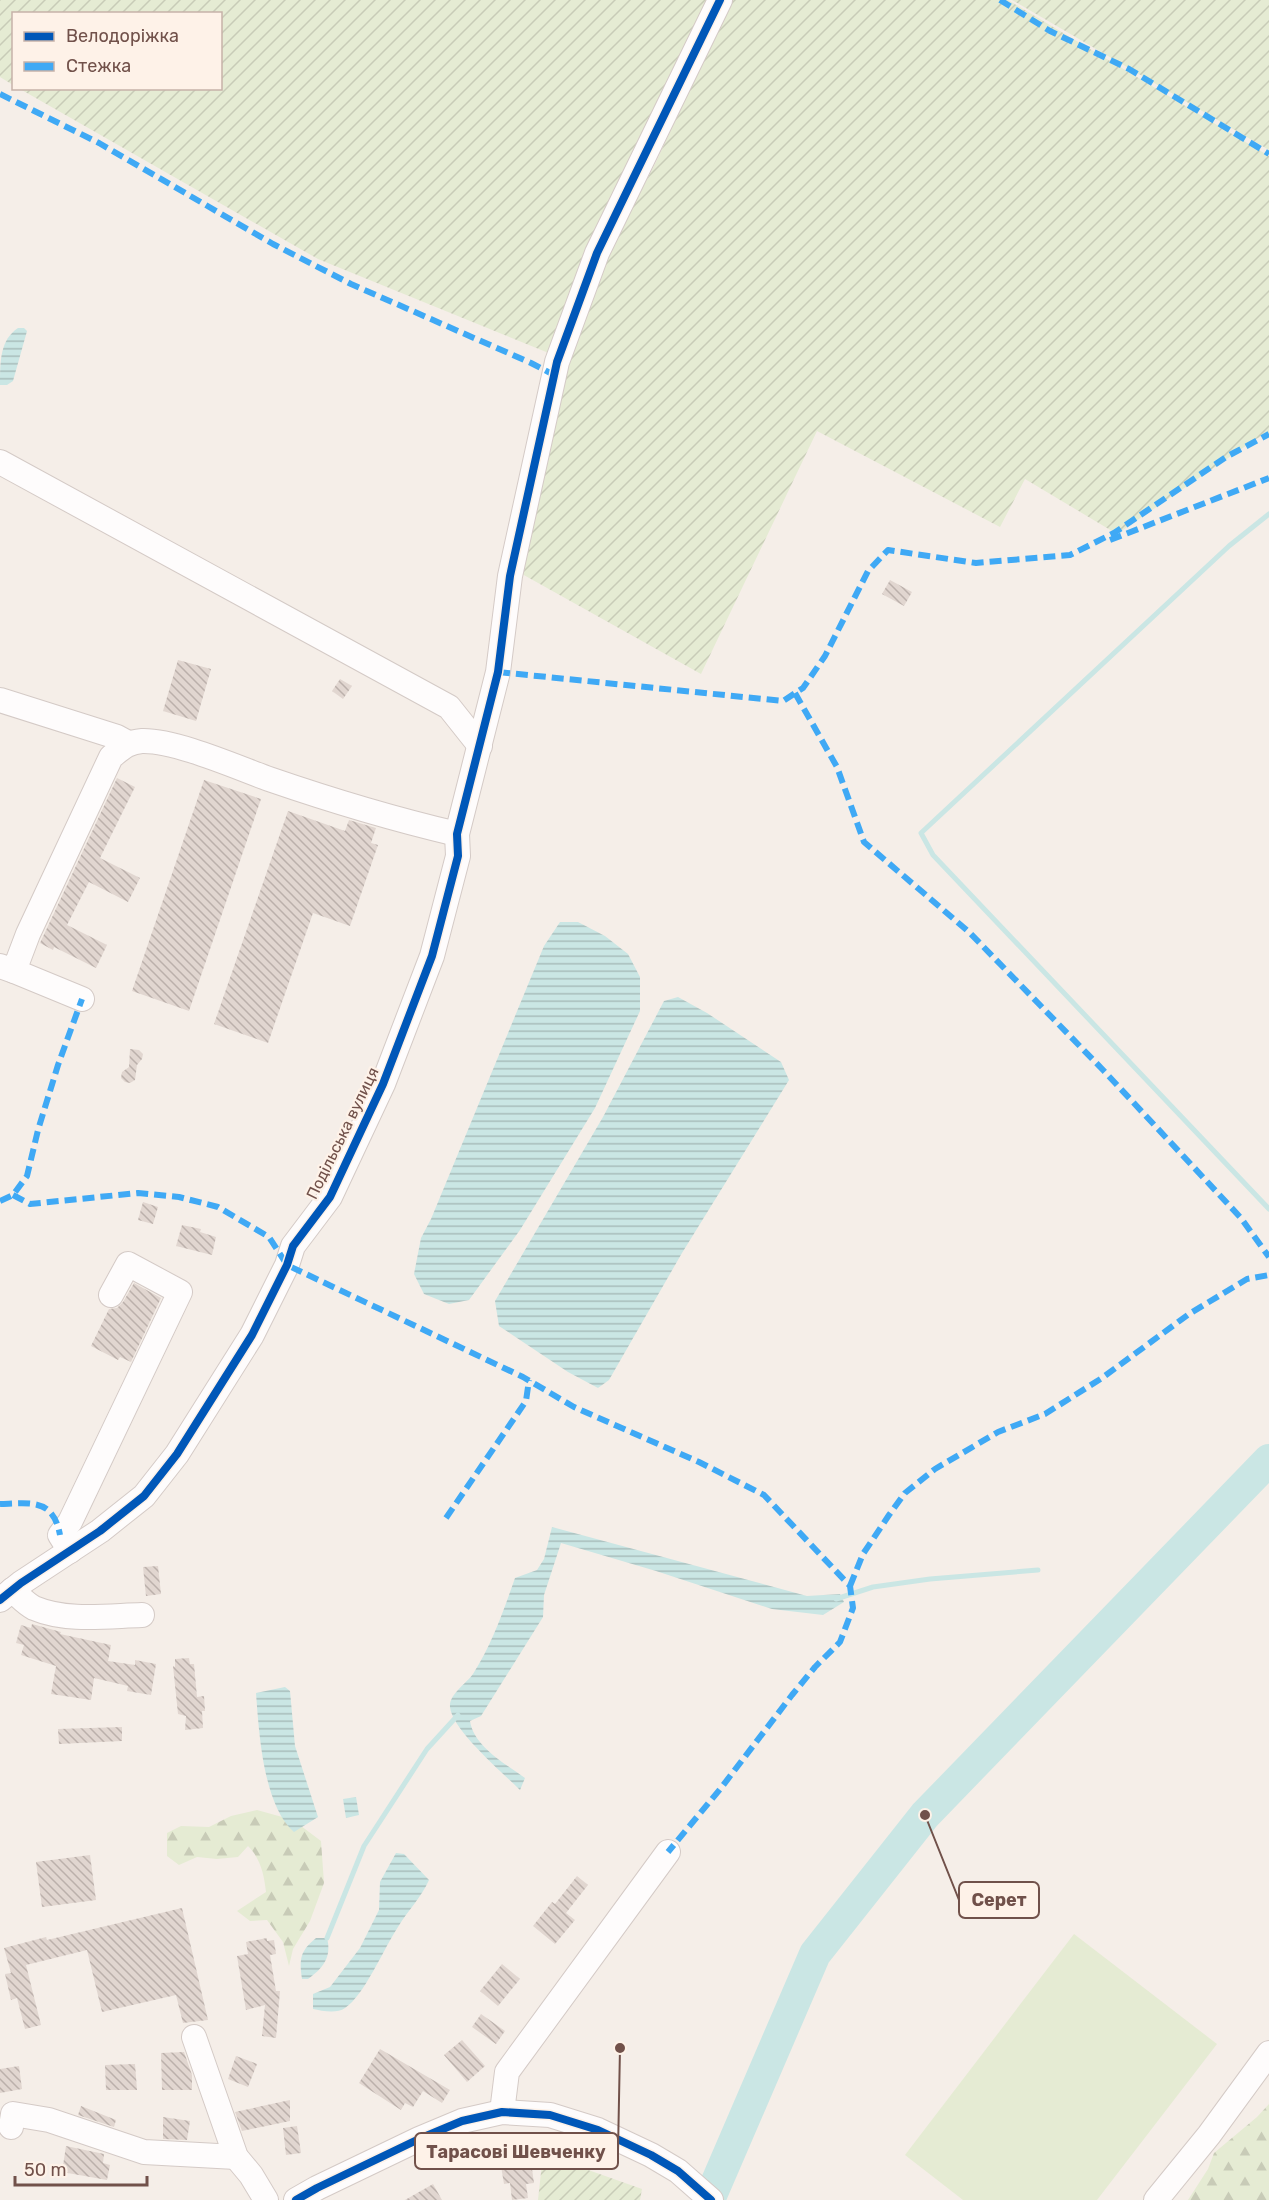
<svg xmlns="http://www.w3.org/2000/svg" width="1269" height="2200" font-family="Rubik,sans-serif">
<defs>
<pattern id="forest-firs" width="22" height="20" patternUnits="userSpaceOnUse" patternTransform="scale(1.5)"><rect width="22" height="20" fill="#e5ebd3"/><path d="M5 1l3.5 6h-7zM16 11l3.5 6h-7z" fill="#c8cbb7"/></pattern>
<pattern id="garden-furrows" width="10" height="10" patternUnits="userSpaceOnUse" patternTransform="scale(1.5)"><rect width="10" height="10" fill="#e5ebd3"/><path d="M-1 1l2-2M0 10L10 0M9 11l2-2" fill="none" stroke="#c8cbb7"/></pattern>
<pattern id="water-rules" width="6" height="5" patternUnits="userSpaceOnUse" patternTransform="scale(1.5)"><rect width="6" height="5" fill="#cae6e4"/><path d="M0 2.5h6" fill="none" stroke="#a8bdbb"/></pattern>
<pattern id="building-back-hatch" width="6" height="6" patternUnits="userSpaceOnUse" patternTransform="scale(1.5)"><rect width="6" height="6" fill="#e1d6d0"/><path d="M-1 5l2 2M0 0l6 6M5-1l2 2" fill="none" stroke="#bbb0ab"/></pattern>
</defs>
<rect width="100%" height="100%" fill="#f5eee8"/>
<path fill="#e5ebd3" d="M1074 1934 1217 2044 1097 2200H963L905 2155Z"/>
<g fill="url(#forest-firs)">
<path d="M257 1810 293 1820 321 1841 324 1883 310 1921 293 1949 289 1966 283 1942 267 1920 250 1921 237 1911 266 1892C264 1875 261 1859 248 1846L238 1857 217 1859 197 1857 179 1865 167 1856V1833L181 1826 209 1827 231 1816Z"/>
<path d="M1269 2104V2200H1188L1208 2169 1214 2153 1257 2117Z"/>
</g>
<g fill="url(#garden-furrows)">
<path d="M0 0H712L556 356 318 259 20 89 220 88V14H14L13 85 0 77Z"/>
<path d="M731 0H1008L1269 156V433L1256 439 1117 534 1025 479 1000 527 817 431 701 674 522 574 553 395 594 280 656 162Z"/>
<path d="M1012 0H1269V150Z"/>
<path d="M543 2154 642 2189 640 2200H538Z"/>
</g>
<g fill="url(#water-rules)">
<path d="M18 328H24L27 331 13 381 7 385H0C0 361 0 340 18 328Z"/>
<path d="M560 922H578L605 936 628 954 640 977V1011L595 1108 520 1230 469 1300 449 1304 424 1294 414 1274 421 1238 431 1219 544 946Z"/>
<path d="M678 997 707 1013 781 1062 789 1080 682 1253 609 1380 598 1388 568 1372 499 1326 495 1301 603 1117 664 1001Z"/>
<path d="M552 1527 807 1596 840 1594 844 1602 823 1615 772 1609 656 1571 561 1543 544 1595 543 1617 481 1716 470 1721C474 1747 506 1764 525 1778L520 1790C503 1773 452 1730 450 1707 449 1694 466 1684 473 1674 492 1644 503 1612 515 1578L537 1570 544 1559Z"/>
<path d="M285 1687 290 1691 295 1746 318 1817 294 1832C263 1805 259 1732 256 1693Z"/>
<path d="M356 1797 359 1815 346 1818 343 1799Z"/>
<path d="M396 1853 404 1854 429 1880C421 1898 408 1910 398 1927 384 1948 364 1996 345 2008 337 2014 322 2011 313 2009V1994L330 1987 360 1948 379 1910 380 1882Z"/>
<path d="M316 1938H327C332 1957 323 1968 308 1979H302C299 1959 300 1951 316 1938Z"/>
</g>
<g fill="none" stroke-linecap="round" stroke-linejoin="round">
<g stroke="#cae6e4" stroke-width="5">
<path d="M1269 514 1229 546 921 833 933 855 1269 1209"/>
<path d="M836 1599 873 1587 930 1579 1038 1570"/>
<path d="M327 1938 364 1846 427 1749 458 1715"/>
</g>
<path stroke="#cae6e4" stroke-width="32" d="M709 2200 815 1954 925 1815 1269 1460"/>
</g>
<g fill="url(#building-back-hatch)">
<path d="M890 580 912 592 904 606 882 594Z"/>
<path d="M178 660 211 669 196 721 163 711Z"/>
<path d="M340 679 352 686 343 699 332 691Z"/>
<path d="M117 778 135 787 100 858 140 878 128 902 89 882 67 925 107 945 96 968 54 947 53 950 40 943Z"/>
<path d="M204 780 261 799 189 1011 132 991Z"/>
<path d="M288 811 345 831 349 820 376 828 371 843 378 845 350 926 313 913 268 1043 214 1024Z"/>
<path d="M130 1049 139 1050 143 1054 142 1059 137 1065 135 1080 130 1083 125 1082 121 1078 122 1072 129 1067Z"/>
<path d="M143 1202 158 1207 153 1224 138 1220Z"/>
<path d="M182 1225 201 1229 200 1232 216 1237 212 1255 176 1246Z"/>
<path d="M134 1283 161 1298 131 1362 120 1357 118 1360 91 1346 109 1309 117 1308 123 1302Z"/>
<path d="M158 1566 161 1594 146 1596 143 1567Z"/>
<path d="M32 1624 61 1632 60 1634 111 1645 108 1661 135 1665V1660L156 1664 151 1695 127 1691 128 1686 94 1678 91 1700 51 1694 56 1666 21 1655 24 1645 16 1643 21 1625 31 1628Z"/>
<path d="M189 1658 190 1664H194L197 1697 204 1696 205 1711H202L203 1728 185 1730 186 1716 178 1714 173 1666 175 1667V1659Z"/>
<path d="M122 1727V1741L59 1744 58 1729Z"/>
<path d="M90 1855 96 1900 42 1907 36 1862Z"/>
<path d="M577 1876 588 1885 566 1913 575 1920 555 1944 533 1926 552 1902 555 1904Z"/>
<path d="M182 1908 208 2020 183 2023 176 1995 102 2012 87 1950 26 1965 41 2025 25 2029 17 1998 11 2000 5 1974 11 1973 4 1948 46 1937 47 1940Z"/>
<path d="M267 1938V1941L274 1940 276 1954 270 1955 276 1991H280L276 2038 262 2036 265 2005 246 2010 237 1956 248 1954 246 1942Z"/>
<path d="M502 1964 520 1979 498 2006 480 1991Z"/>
<path d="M481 2014 505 2031 496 2044 472 2027Z"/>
<path d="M462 2040 485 2066 467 2082 444 2055Z"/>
<path d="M380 2049 450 2090 442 2103 423 2091 413 2107 405 2103 401 2110 359 2083Z"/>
<path d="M184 2052 192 2075V2090H162L161 2053Z"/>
<path d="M236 2056 257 2064 248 2087 228 2079Z"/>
<path d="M135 2064 137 2090H106L105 2065Z"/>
<path d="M19 2066 22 2089 0 2093V2069Z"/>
<path d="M290 2100V2121L242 2131 235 2112Z"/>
<path d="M81 2106 116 2120 114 2127 78 2115Z"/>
<path d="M163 2117 190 2121 187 2140 163 2139Z"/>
<path d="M297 2126 301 2153 286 2155 283 2128Z"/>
<path d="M66 2146 104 2154 103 2163 110 2165 107 2180 62 2172Z"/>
<path d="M531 2162 534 2183 526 2184 528 2198 512 2200 510 2183 504 2184 501 2166Z"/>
<path d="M433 2184 442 2200H405Z"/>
</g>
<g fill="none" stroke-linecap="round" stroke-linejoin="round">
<g stroke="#d4cac6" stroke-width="26">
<g id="minor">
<path d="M0 462 449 707 480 746"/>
<path d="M0 700 117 737 128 743"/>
<path d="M0 966 14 971 28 934 111 757C122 748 128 742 142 741 175 740 236 767 269 779 330 800 393 819 457 834"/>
<path d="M14 971 82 999"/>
<path d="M70 1551 60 1535 70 1522 180 1292 128 1264 111 1295"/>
<path d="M12 1590C19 1596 26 1604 34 1608 67 1622 107 1616 142 1615"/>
<path d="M0 1600 21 1583 100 1531 144 1496 177 1454 252 1335 287 1265 293 1246 330 1197 383 1084 432 956 458 856 457 834 498 672 510 576 557 362 597 253 720 0"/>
<path d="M194 2037 236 2157 251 2175 266 2200"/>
<path d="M502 2112 507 2072 668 1852"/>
<path d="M11 2127 13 2114 49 2120 144 2152 236 2157"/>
<path d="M296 2200 317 2188 419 2139 462 2121 502 2112 550 2115 598 2130 651 2155 678 2171 711 2200"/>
<path d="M1156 2200 1209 2135 1269 2053"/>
</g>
</g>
<use href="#minor" stroke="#fefcfc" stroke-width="24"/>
<g stroke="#3fa9f5" stroke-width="6" stroke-dasharray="12 6" stroke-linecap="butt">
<path d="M1000 0 1050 31 1129 69 1269 154"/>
<path d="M0 94 99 143 273 244 351 284 531 363 554 375"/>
<path d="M1110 540 1269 478"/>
<path d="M498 672 783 701 803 688 825 656 868 571 888 550 976 563 1070 555 1114 533 1226 457 1269 434"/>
<path d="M795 693 837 767 864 842 969 932 1104 1071 1241 1218 1269 1257"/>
<path d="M13 1195 30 1204 138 1193 179 1197 218 1207 269 1237 287 1265 523 1377 574 1407 699 1462 764 1495 850 1586 853 1608 840 1642 815 1667 792 1695 721 1788 668 1852"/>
<path d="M0 1201 13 1195 27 1176 38 1130 58 1065 82 999"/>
<path d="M0 1504C31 1503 53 1498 60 1535"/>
<path d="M446 1518 526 1401 529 1380"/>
<path d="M850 1586 863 1554 889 1515 905 1493 935 1469 998 1432 1045 1414 1102 1378 1189 1314 1247 1279 1269 1275"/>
</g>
<g stroke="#fef2e8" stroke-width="11">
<g id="cycleway">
<path d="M0 1600 21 1583 100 1531 144 1496 177 1454 252 1335 287 1265 293 1246 330 1197 383 1084 432 956 458 856 457 834 498 672 510 576 557 362 597 253 720 0"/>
<path d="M296 2200 317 2188 419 2139 462 2121 502 2112 550 2115 598 2130 651 2155 678 2171 711 2200"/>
</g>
</g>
<use href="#cycleway" stroke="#0057b8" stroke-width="8"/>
</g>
<g text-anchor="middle" stroke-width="4.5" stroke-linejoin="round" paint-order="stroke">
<g font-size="16" fill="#71514a" stroke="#fef2e8">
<text transform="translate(342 1133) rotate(-64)" y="6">Подільська вулиця</text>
</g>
</g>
<path fill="none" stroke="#71514a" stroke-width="2" d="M925 1815L959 1900M620 2048L618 2151"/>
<g fill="#71514a" stroke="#fef2e8" stroke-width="2">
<circle cx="925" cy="1815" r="6"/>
<circle cx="620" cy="2048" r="6"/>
</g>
<g fill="#fef2e8" stroke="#71514a" stroke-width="2">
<rect x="959" y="1882" width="80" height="36" rx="6"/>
<rect x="415" y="2133" width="203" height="36" rx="6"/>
</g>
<g font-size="18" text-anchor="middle" font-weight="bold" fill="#71514a">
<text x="999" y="1906">Серет</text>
<text x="516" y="2158">Тарасові Шевченку</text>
</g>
<rect x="12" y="12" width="210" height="78" fill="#fef2e8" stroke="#c6b2a9" stroke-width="1.5"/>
<rect x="24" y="32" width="30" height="9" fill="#0057b8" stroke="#c6b2a9" stroke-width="1.5"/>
<text x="66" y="42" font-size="18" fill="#71514a">Велодоріжка</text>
<rect x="24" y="62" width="30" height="9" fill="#3fa9f5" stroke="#c6b2a9" stroke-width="1.5"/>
<text x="66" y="72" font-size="18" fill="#71514a">Стежка</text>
<path d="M15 2176v9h132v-9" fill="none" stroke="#71514a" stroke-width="3"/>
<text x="24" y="2176" font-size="18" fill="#71514a" stroke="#fef2e8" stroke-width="4.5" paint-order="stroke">50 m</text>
</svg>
